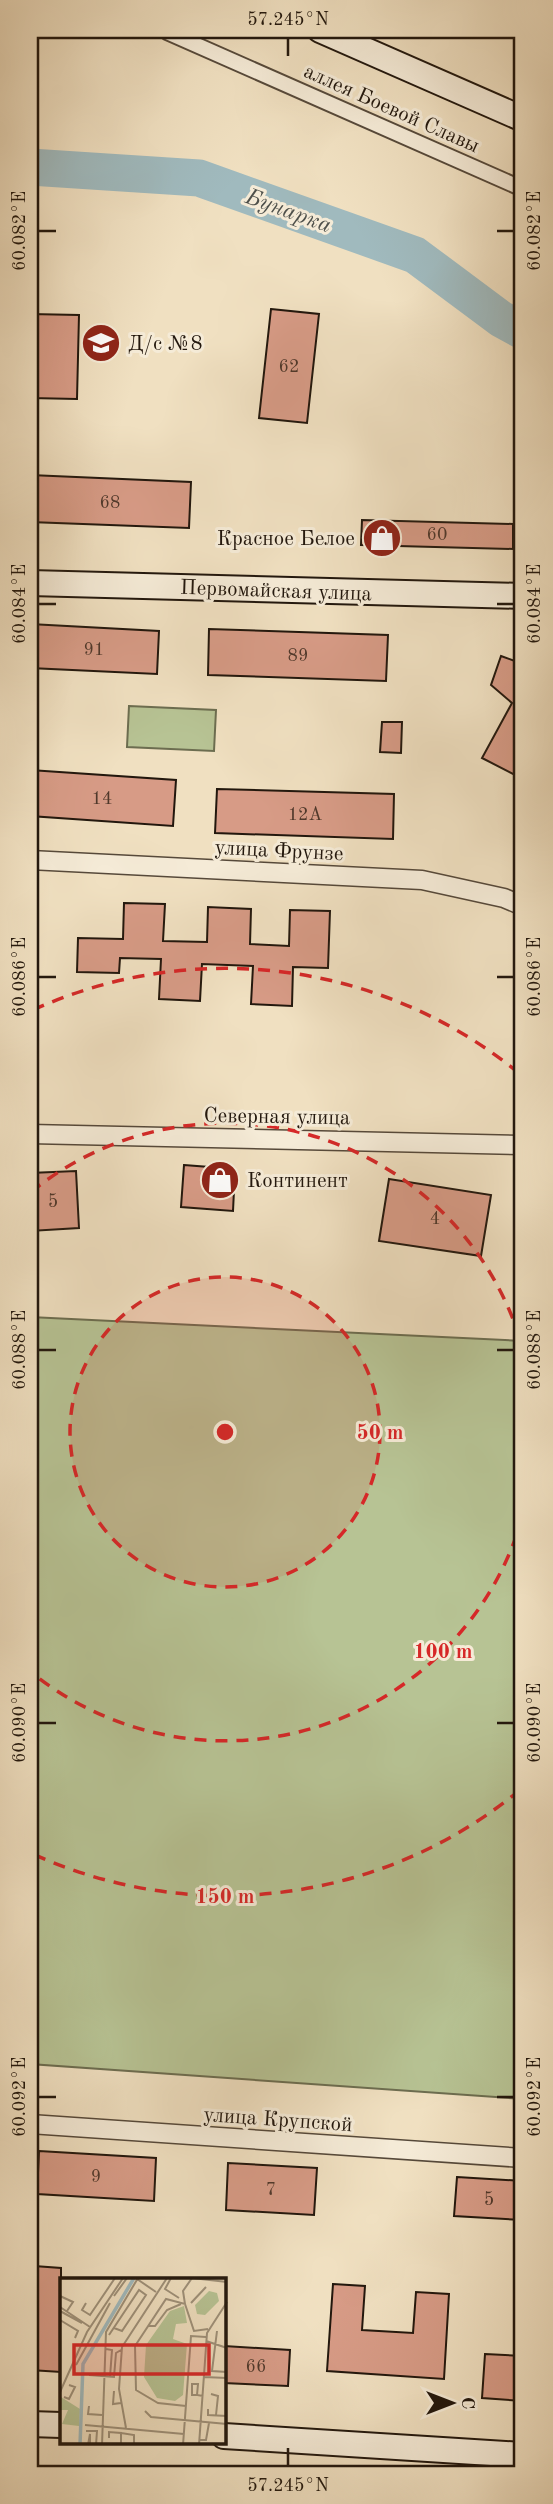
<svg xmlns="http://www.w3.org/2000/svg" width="553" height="2504" font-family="'Old Standard TT',serif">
<rect width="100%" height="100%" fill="#f0e0c1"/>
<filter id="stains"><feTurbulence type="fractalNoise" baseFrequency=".00286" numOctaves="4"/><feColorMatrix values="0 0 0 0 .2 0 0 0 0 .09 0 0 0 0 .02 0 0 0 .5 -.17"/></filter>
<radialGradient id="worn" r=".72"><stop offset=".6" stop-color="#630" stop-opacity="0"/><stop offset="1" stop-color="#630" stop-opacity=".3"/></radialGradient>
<g fill="#b7c394" stroke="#6c6d50" stroke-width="2">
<path d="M129 706 216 710 214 751 127 747Z"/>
<path d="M30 1317 523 1341V2099L30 2064Z"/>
</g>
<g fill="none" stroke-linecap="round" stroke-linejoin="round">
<path stroke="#a0babe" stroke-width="37" d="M30 167 199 178 415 255 501 319 523 331"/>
</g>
<g fill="#d79b86" stroke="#22170d" stroke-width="2">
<path d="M271 309 319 314 307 423 259 418Z"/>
<path d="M30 314 79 315 77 399 30 398Z"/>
<path d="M30 475 191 482 189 528 30 522Z"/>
<path d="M362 520 513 524V549L361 545Z"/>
<path d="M30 624 159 631 157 674 30 668Z"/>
<path d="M209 629 388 635 386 681 208 675Z"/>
<path d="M501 656 523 664V779L482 758 512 703 491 685Z"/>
<path d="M382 722H402L401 753 380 752Z"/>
<path d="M30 770 176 780 173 826 30 816Z"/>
<path d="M217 789 394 794 393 839 215 833Z"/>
<path d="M124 903 165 904 163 941 207 942 208 907 251 909 250 944 289 946 290 910 330 911 328 968 293 967 292 1006 251 1004 253 966 202 964 200 1001 159 999 161 959 120 958 119 973 77 972 78 938 123 939Z"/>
<path d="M184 1165 235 1169 233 1211 181 1207Z"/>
<path d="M76 1171 79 1228 30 1231V1173Z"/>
<path d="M389 1179 491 1195 481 1256 379 1241Z"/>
<path d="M39 2151 156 2158 154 2201 37 2194Z"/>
<path d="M228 2163 317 2168 314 2215 226 2210Z"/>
<path d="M457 2177 523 2181V2220L454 2216Z"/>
<path d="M34 2266 61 2268V2372L30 2370Z"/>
<path d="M333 2284 365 2286 362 2330 413 2333 416 2292 449 2294 444 2379 327 2371Z"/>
<path d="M224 2346 290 2350 288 2386 224 2383Z"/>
<path d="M485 2354 523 2356V2401L482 2398Z"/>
</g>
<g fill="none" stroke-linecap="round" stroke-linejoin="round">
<g stroke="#56493a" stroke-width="18">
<path id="pedestrian" d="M167 32 523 189"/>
</g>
<g stroke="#56493a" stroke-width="21">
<g id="minor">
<path d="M30 860 422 880 504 898 523 906"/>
<path d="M30 1134 523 1145"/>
<path d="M30 2124 523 2158"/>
</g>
</g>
<g stroke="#22170d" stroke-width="28">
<g id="secondary">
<path d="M320 30 523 119"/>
<path d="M30 583 523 596"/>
<path d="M30 2424 61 2425"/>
<path d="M224 2436 523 2455"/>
</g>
</g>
<use href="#pedestrian" stroke="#f5ebd7" stroke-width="14"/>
<use href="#minor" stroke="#f5ebd7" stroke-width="18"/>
<use href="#secondary" stroke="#f5ebd7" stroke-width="24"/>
</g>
<path fill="none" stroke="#22170d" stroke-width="2.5" d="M288 38V56M38 231H56M497 231H514M38 604H56M497 604H514M38 977H56M497 977H514M38 1350H56M497 1350H514M38 1723H56M497 1723H514M38 2097H56M497 2097H514M288 2448V2466"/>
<circle cx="225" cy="1432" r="155" fill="#d62828" fill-opacity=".12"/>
<g fill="none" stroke="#d62828" stroke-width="3.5" stroke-dasharray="12 9">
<circle cx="225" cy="1432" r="155"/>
<path d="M523 1515A309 309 0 0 1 31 1672M31 1192A309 309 0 0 1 523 1349"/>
<path d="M520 1790A464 464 0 0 1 33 1854M33 1010A464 464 0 0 1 520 1074"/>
</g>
<defs>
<g id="school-disc" transform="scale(2.0125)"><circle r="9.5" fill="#8f2418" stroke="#f5ebd7"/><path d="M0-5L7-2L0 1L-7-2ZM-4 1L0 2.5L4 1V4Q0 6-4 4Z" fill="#fff"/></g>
<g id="shop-disc" transform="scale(2.0125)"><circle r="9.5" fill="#8f2418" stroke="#f5ebd7"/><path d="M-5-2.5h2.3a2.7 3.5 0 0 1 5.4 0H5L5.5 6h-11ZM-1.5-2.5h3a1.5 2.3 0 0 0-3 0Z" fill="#fff"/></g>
</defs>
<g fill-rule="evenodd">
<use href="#school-disc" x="101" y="343"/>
<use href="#shop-disc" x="382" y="538"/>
<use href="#shop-disc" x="220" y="1180"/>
</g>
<g text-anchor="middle" stroke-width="6" stroke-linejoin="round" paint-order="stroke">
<g font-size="18" fill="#4f382b">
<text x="289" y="372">62</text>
<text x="110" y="508">68</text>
<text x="437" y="540">60</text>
<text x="94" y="655">91</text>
<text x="298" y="661">89</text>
<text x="102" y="804">14</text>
<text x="305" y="820">12А</text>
<text x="53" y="1207">5</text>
<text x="435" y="1224">4</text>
<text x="96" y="2182">9</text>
<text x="271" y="2195">7</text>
<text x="489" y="2205">5</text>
<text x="256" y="2372">66</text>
</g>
<g font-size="21" fill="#22170d" stroke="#f5ebd7">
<text transform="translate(392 108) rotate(24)" y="7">аллея Боевой Славы</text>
<text transform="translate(276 590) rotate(2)" y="7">Первомайская улица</text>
<text transform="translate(279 850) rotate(3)" y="7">улица Фрунзе</text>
<text transform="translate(277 1116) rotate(1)" y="7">Северная улица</text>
<text transform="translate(278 2119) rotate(4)" y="7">улица Крупской</text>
</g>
<g font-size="21" fill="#22170d" stroke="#f5ebd7" text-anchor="start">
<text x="128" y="350">Д/с №8</text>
<text x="355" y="545" text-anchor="end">Красное Белое</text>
<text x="247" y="1187">Континент</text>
</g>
<g font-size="23" font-style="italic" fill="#4e504b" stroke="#f5ebd7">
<text transform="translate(289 210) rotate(20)" y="8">Бунарка</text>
</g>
</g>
<g transform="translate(60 2278)">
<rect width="166" height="166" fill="#f0e0c1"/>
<path d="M149 13 157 15 159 23 145 37 137 36 135 27ZM124 28 127 45 116 46 113 61 127 66 123 117 115 123 97 120 84 99 86 67 110 33ZM1 119 20 131 19 148 2 146 8 132H0Z" fill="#b7c394"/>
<path fill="none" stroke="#a0babe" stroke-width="3.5" d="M20 167 23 86 74 0"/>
<path fill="none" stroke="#9e9079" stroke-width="2" d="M111 0 105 11 119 20M132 0 167 4M77 1 96 14M0 18 13 24 7 33M54 18 67 0M26 25 22 32 30 37 55 0M131 25 146 9M125 26 134 53 148 51M0 29 30 49M0 33 22 45M0 42 18 53 15 60M88 48H95L107 32 121 26M157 53 152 93 167 94M49 57 79 12 86 17 62 53 54 50M146 63 167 70M46 71 52 72 50 99M16 87 50 25M29 97 54 99 56 75 61 72M144 99 167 100M54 113 53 126 61 125M0 114 27 54 63 0M151 116 158 118 156 137M137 117H132V106H138L137 117 143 118M4 119 9 121 15 109 9 107M29 128 28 136 42 137M126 128 98 125 76 112 75 68 106 21 125 26 123 13 132 0M148 131V137L167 138M85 133 91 139 167 146M25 147 124 156M66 150 59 111 62 69 107 0M26 153H37L36 167M61 155 74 157V167M49 160V154L61 155V167M140 162H146L149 145M28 167 30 156V167M42 167 46 54 78 0M123 167 131 58 146 59M139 167 147 55 167 24"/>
<path fill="#d62828" fill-opacity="0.15" stroke="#d62828" stroke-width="3.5" d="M14 67H149V96H14Z"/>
<rect width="166" height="166" fill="none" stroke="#22170d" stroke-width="3.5"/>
</g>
<circle cx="225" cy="1432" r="10" fill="#d62828" stroke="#f5ebd7" stroke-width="3.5"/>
<g font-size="21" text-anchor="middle" font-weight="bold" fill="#d62828" stroke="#f5ebd7" stroke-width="6" stroke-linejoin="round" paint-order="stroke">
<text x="380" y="1439">50 m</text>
<text x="443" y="1658">100 m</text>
<text x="225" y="1903">150 m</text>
</g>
<rect width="553" height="2504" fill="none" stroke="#f0e0c1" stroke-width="77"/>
<g transform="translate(452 2403) rotate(90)" stroke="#f5ebd7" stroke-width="5" paint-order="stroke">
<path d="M0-5L12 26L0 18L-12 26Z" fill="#22170d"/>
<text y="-10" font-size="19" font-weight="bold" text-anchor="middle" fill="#22170d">С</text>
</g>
<rect x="38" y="38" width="476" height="2428" fill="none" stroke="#22170d" stroke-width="2.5"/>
<g font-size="18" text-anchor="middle" fill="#22170d">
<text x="288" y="25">57.245°N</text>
<text transform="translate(19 231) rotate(-90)" y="6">60.082°E</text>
<text transform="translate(534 231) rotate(-90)" y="6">60.082°E</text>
<text transform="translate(19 604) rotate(-90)" y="6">60.084°E</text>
<text transform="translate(534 604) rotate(-90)" y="6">60.084°E</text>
<text transform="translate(534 977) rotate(-90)" y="6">60.086°E</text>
<text transform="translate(19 977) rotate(-90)" y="6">60.086°E</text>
<text transform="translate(534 1350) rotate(-90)" y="6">60.088°E</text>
<text transform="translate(19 1350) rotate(-90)" y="6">60.088°E</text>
<text transform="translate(19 1723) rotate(-90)" y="6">60.090°E</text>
<text transform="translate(534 1723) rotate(-90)" y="6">60.090°E</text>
<text transform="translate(534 2097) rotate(-90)" y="6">60.092°E</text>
<text transform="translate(19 2097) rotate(-90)" y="6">60.092°E</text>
<text x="288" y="2491">57.245°N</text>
</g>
<rect width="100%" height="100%" filter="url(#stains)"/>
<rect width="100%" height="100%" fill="url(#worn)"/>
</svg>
